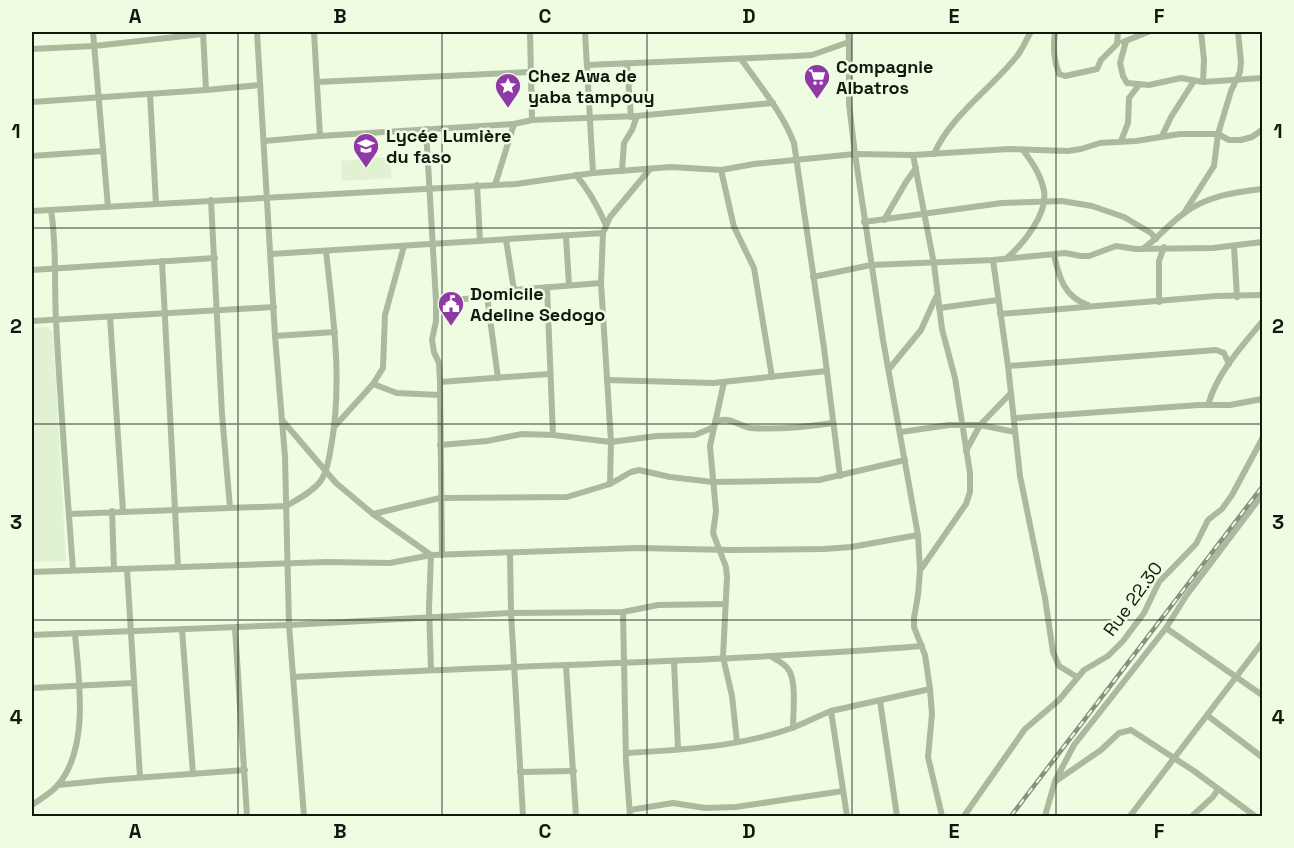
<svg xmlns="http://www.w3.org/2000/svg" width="1294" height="848" font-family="'Space Grotesk',sans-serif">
<rect width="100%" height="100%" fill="#eefce2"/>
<g fill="#e1f2d2">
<path d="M389 157 392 178 342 181 341 161Z"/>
<path d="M47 327 53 332 66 561 32 562V328Z"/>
</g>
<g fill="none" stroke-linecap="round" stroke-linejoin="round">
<g stroke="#abb99e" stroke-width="6">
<path d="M93 32 108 207"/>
<path d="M203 32 206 90"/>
<path d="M257 32 275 336 285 457 289 625 304 816"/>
<path d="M314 32 320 136"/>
<path d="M530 32 532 120"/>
<path d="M585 32 593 173"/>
<path d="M848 32 849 42V104L855 154 883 340 918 535 920 570 918 595 914 618V627L925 655 930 689 932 714 928 757 942 816"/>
<path d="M1055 32C1053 45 1054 61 1059 74L1065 76 1097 69 1101 60 1117 44 1118 32"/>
<path d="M1201 32 1204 60 1203 82"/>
<path d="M1126 41 1120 63 1123 76 1127 83 1149 85 1181 78 1203 82 1262 78"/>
<path d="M1123 42 1148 32"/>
<path d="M32 49 94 46 203 34"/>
<path d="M741 59C760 86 782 112 794 143L824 348 840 476"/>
<path d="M627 63 631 117"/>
<path d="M587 65 796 56 812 55 849 42"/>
<path d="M317 82 530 72"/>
<path d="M150 94 156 204"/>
<path d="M32 102 206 90 260 85"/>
<path d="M426 129 436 301V321L432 340 434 352 439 363 440 382 442 555"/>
<path d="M1162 136 1171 117 1194 81"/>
<path d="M264 141 320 136 514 124 532 120 637 116 773 103"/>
<path d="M1121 141 1128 123 1129 98 1139 85"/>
<path d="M934 154C951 115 991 89 1017 56 1023 49 1026 39 1031 32"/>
<path d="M913 155 934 264 942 329 955 378 970 473V492L966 504 921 569"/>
<path d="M32 156 103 151"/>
<path d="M721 170 734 227 754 268 772 377"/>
<path d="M622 171 624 143 632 130 637 116"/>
<path d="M576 175C589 190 598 207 606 225"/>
<path d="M477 185 480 241"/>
<path d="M495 185 514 124"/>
<path d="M211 200 222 414 230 508"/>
<path d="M51 210C57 246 54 283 56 319 60 403 67 487 73 570"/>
<path d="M32 211 516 184 593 173 671 167 721 170 754 164 855 154 913 155 1009 149 1068 151 1081 149 1100 143 1136 141 1180 134H1218L1229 140H1241L1252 137 1262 130"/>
<path d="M1184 213 1214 166 1218 134 1231 91 1240 72 1241 62 1238 32"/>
<path d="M884 220 906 182 916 168"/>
<path d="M864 222 1002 203 1062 201 1092 206 1124 217 1151 233 1156 239"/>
<path d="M566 237 569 285"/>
<path d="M506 240 514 290"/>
<path d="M1234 246 1237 297"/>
<path d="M1144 248C1158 238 1169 224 1183 214 1206 196 1235 192 1262 189"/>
<path d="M271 254 603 233"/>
<path d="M1054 255C1059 277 1064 297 1088 305"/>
<path d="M1007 258C1023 244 1048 214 1044 191 1041 175 1032 162 1023 150"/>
<path d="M993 260 1008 366 1020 476 1045 598 1053 652 1059 666 1077 677"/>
<path d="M162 261 178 567"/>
<path d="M32 270 215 258"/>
<path d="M813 277 871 265 993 260 1065 253 1081 256H1089L1116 246 1136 249 1213 248 1262 242"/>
<path d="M547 287 553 435"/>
<path d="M487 296 498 378"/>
<path d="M436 301 478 298 514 290 601 283"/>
<path d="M1159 302V261L1164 247"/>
<path d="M939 308 998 300"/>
<path d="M1000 314 1216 296 1262 295"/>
<path d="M110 317 123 511"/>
<path d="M32 321 274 307"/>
<path d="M275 336 335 332"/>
<path d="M1008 366 1216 350 1224 353 1229 364"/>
<path d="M889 369 921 330 936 297"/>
<path d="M607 380 713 383 827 371"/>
<path d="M440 382 549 374"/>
<path d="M724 382 710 446 716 511 713 533 726 567 727 577 723 657 732 696 737 742"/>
<path d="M373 384 397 393 440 395"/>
<path d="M1208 405C1217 373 1242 346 1262 322"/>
<path d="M1015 418 1199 405H1230L1262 399"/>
<path d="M282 420 336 483 373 514 431 555 429 608 431 669"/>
<path d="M715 422C729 415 738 426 751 428 778 430 806 427 833 423"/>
<path d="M335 426 373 384 383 368 385 315 404 246"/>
<path d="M901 432 949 425H980L1015 432"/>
<path d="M440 445 487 441 522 434 553 435 611 442 657 436 695 435 714 427"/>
<path d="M966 451 980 425 1011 393"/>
<path d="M610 484 611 442 601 283 603 233 610 217 650 169"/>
<path d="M112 511 114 569"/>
<path d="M69 514 286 506C298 499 311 493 320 482 327 472 329 459 331 447 343 382 333 316 326 251"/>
<path d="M373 514 440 498 567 497 610 484 631 472 639 470 670 477 713 482 773 481 819 480 905 460"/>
<path d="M510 553 511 613 523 816"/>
<path d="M127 569 140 777"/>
<path d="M32 572 326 562 390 563 431 555 638 548 731 550 824 549 851 547 918 535"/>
<path d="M623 612 626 761 630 816"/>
<path d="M235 628 247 816"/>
<path d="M1166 628 1262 695"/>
<path d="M182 629 193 774"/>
<path d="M32 635 289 625 511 613 623 612 658 605 725 604"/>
<path d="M772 657C777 660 784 663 788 669 797 680 793 713 793 728"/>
<path d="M674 662 678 749"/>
<path d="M566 666 576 816"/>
<path d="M293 677C503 665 713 663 922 646"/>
<path d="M32 688 133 683"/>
<path d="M880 701 897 816"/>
<path d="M831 711 930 689"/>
<path d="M1208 716 1262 757"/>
<path d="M626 753C681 750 739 747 792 728 805 723 818 716 831 711L847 816"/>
<path d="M520 772 574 771"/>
<path d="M1056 781 1101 750 1119 733 1131 730 1194 771 1255 816"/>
<path d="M58 785 108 780 245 770"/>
<path d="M32 805C40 799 50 794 57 786 90 749 79 679 75 634"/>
<path d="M630 810 673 803 705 808 736 807 843 791"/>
<path d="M964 816 1025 729 1059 700 1084 670 1108 656 1123 641 1144 613 1159 582 1196 544 1208 520 1222 509 1232 495 1262 439"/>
<path d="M1045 816 1055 781 1074 745 1166 628 1186 596 1262 495"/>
<path d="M1130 816 1262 643"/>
<path d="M1192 816 1213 797 1218 789"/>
</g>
<g stroke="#87917f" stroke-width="4.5">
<path id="rail" d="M1011 816 1262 487"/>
</g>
<use href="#rail" stroke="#eefce2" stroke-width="2" stroke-dasharray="7" stroke-linecap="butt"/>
</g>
<path fill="none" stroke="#13180f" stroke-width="1.5" stroke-opacity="0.55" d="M238 32V816M442 32V816M647 32V816M852 32V816M1056 32V816M32 228H1262M32 424H1262M32 620H1262"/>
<defs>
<g id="supermarket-pin" transform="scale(1.35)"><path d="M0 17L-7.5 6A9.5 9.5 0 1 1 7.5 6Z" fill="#9039a6" stroke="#eefce2"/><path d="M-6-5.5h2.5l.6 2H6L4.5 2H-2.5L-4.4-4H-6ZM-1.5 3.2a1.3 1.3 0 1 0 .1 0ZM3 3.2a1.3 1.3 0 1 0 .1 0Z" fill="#fff"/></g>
<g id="sight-pin" transform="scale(1.35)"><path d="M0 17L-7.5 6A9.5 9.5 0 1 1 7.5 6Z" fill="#9039a6" stroke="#eefce2"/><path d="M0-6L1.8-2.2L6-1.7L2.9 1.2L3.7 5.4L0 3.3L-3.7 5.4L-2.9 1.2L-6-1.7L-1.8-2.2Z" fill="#fff"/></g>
<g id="school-pin" transform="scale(1.35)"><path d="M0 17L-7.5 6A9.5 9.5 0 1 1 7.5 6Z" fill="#9039a6" stroke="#eefce2"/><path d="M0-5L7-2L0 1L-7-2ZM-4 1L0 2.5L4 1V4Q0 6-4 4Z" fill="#fff"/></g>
<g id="civic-pin" transform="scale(1.35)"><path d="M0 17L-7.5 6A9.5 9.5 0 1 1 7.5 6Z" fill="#9039a6" stroke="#eefce2"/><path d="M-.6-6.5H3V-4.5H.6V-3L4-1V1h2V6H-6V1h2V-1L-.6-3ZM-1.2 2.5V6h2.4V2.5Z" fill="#fff"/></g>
</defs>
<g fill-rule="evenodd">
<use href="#supermarket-pin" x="817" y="77"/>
<use href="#sight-pin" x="508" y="86"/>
<use href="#school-pin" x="366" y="146"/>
<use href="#civic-pin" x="451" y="304"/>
</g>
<g text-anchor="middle" stroke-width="5" stroke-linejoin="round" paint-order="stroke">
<g font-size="18" font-weight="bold" fill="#13180f" stroke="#eefce2" text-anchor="start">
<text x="836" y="73">Compagnie<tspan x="836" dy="21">Albatros</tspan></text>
<text x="528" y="82">Chez Awa de<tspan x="528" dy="21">yaba tampouy</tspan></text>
<text x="386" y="142">Lycée Lumière<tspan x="386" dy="21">du faso</tspan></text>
<text x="470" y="300">Domicile<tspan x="470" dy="21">Adeline Sedogo</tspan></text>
</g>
<g font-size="18" fill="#13180f" stroke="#eefce2">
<text transform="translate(1133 599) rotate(-54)" y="6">Rue 22.30</text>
</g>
</g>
<rect width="1294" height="848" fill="none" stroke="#eefce2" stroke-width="66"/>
<rect x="33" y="33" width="1228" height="782" fill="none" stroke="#13180f" stroke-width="2"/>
<g font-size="20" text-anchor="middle" font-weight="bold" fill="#13180f">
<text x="135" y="23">A</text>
<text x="340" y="23">B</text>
<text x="545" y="23">C</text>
<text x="749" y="23">D</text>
<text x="954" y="23">E</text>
<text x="1159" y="23">F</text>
<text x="16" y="138">1</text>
<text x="1278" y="138">1</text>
<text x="16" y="333">2</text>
<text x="1278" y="333">2</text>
<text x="16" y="529">3</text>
<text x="1278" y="529">3</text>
<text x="16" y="724">4</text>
<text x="1278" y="724">4</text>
<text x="135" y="838">A</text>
<text x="340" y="838">B</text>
<text x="545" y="838">C</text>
<text x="749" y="838">D</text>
<text x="954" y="838">E</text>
<text x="1159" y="838">F</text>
</g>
</svg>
